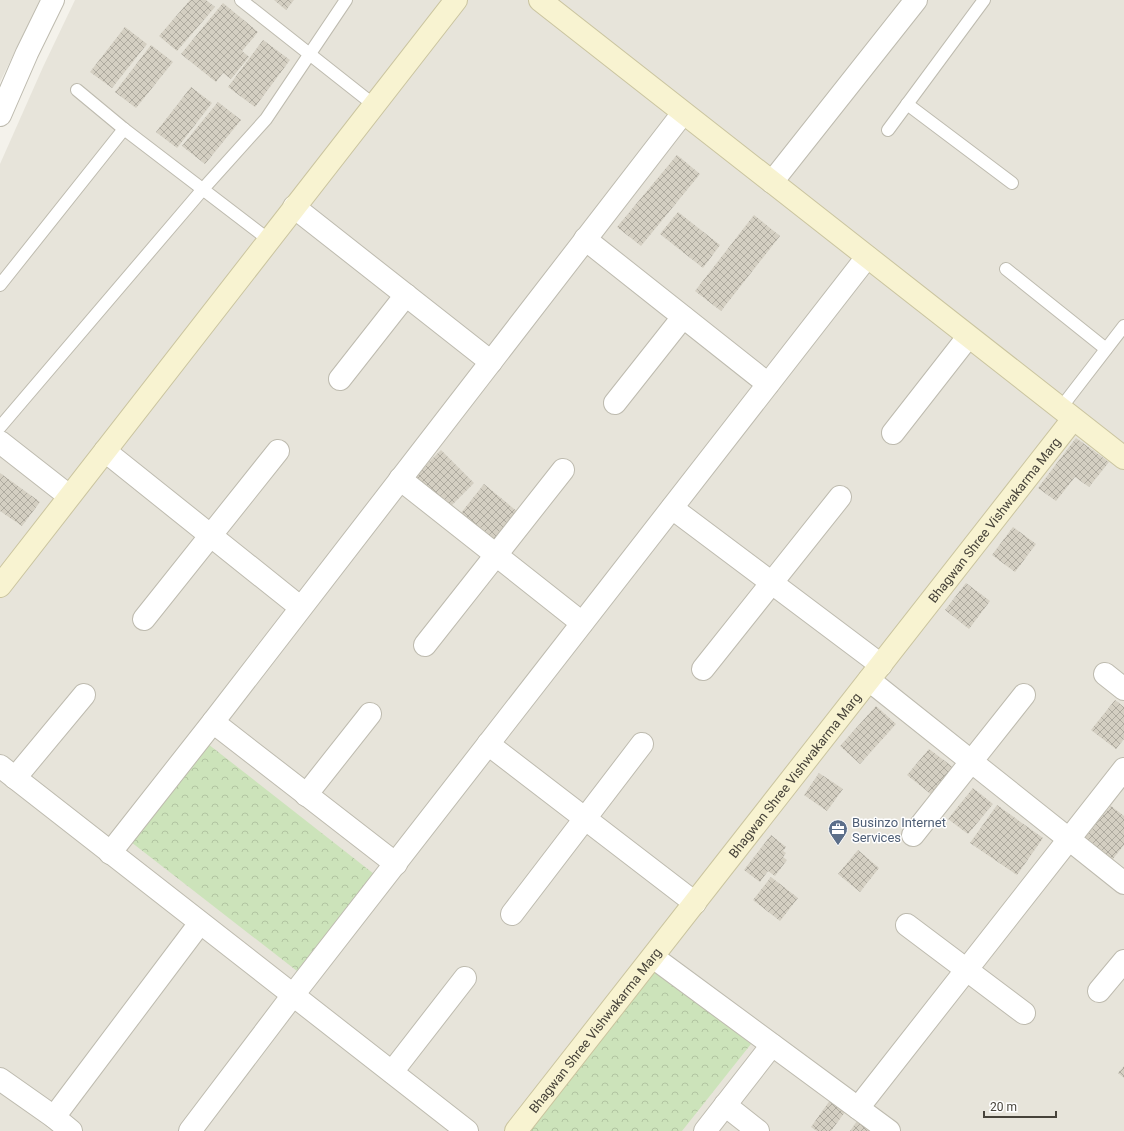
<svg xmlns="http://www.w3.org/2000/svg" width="1124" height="1131" font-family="Roboto,sans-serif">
<defs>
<pattern id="park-crowns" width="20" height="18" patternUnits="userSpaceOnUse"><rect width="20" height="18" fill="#cce3ba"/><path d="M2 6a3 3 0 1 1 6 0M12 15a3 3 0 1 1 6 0" fill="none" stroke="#b1c4a1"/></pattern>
<pattern id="building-cross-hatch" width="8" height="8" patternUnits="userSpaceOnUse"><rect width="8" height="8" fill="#d4cfc2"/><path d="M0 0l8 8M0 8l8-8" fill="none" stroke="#aeaa9f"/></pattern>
</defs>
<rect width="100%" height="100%" fill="#f4f2eb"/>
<g fill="#e7e4da">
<path d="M0 0H40L0 82Z"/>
<path d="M75 0H1124V1131H0V164L43 67Z"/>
</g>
<g fill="url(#park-crowns)">
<path d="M208 744 374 874 297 971 131 842Z"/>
<path d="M653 967 751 1044 682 1131H523Z"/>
</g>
<g fill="url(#building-cross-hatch)">
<path d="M190 0H206L215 7 177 51 159 36Z"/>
<path d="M274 0H294L286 10Z"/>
<path d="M223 3 258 32 242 51 249 57 231 79 223 73 216 82 181 54Z"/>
<path d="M125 27 147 44 112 88 90 72Z"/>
<path d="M263 40 290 60 255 107 228 87Z"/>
<path d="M151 45 173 62 136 108 115 92Z"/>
<path d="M191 87 212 103 177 148 156 132Z"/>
<path d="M218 102 241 120 205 164 182 146Z"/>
<path d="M677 155 700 174 641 246 617 227Z"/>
<path d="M678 212 720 245 703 268 660 234Z"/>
<path d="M754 215 780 236 721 311 695 291Z"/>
<path d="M1076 438 1109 462 1089 487 1075 477 1056 501 1038 488Z"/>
<path d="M441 450 474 483 448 509 415 476Z"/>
<path d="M0 473 40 502 22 526 0 511Z"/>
<path d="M484 484 519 513 496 542 461 513Z"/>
<path d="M1013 527 1036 544 1015 572 992 555Z"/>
<path d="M966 583 990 601 969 629 945 610Z"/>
<path d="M1115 700 1124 707V739L1116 749 1091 730Z"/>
<path d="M876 706 896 724 860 764 840 746Z"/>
<path d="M929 749 954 768 932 795 907 775Z"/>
<path d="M819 773 843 789 827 811 804 795Z"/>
<path d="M973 788 993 804 968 834 948 819Z"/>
<path d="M997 805 1043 838 1017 875 970 843Z"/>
<path d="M1111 806 1124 816V845L1112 860 1085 837Z"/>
<path d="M771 835 786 847 783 851 786 853 783 857 787 860 775 876 768 871 760 882 744 870Z"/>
<path d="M858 850 879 868 860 892 838 874Z"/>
<path d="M771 877 798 898 780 921 753 900Z"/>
<path d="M1124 1066V1078L1118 1073Z"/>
<path d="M833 1096 848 1108 831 1131H817L811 1127Z"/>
<path d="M862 1114 887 1131H850Z"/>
</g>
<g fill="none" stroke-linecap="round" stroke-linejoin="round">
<g stroke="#bebbaf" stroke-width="14">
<g id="lane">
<path d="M241 0 374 105"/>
<path d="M77 90 124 129 269 240"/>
<path d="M907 104 1012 183"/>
<path d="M888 130 984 0"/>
<path d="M1006 269 1106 349"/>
<path d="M0 285 124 129"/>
<path d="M1060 409 1124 326"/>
<path d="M0 427 203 189 266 119 346 0"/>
</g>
</g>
<g stroke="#bebbaf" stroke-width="24">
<g id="street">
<path d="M0 115 27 53 53 0"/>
<path d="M772 182 916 0"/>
<path d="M294 207 491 362"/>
<path d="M585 239 768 384"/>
<path d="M340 379 406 295"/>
<path d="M615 403 683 317"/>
<path d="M893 433 968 337"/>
<path d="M0 442 69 496"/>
<path d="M105 451 300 607"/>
<path d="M400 479 582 623"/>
<path d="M672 508 881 665"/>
<path d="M144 619 278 451"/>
<path d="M425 645 563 470"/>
<path d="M703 669 840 497"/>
<path d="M1105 674 1124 689"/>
<path d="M869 680 1124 883"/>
<path d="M213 722 396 864"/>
<path d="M488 744 695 903"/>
<path d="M0 766 467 1131"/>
<path d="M15 778 84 695"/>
<path d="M306 795 370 714"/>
<path d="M913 835 1024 695"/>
<path d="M110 853 213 722 683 113"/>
<path d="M512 914 642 744"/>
<path d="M907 925 1024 1013"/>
<path d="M653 957 889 1131"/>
<path d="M1099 991 1124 961"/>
<path d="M392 1072 465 978"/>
<path d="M0 1079 54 1117 71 1131"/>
<path d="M725 1105 758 1131"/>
<path d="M858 1108 1124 769"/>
<path d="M54 1117 200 923"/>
<path d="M190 1131 293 995 867 257"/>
<path d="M705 1131 772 1045"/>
</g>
</g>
<g stroke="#cac49f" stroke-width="24">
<g id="secondary">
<path d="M540 0 1124 458"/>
<path d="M0 586 456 0"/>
<path id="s1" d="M516 1131 1073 419"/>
</g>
</g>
<use href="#lane" stroke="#fff" stroke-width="12"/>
<use href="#street" stroke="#fff" stroke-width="22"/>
<use href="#secondary" stroke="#f8f3d1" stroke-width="22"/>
</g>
<defs>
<g id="office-pin" transform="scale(1)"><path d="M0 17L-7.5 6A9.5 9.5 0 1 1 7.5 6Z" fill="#5c6f8a" stroke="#fff"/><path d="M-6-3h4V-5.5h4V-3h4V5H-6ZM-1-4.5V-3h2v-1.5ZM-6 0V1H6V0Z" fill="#fff"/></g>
</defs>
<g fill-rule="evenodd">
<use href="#office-pin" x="838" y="829"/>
</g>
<g text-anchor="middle" stroke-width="3" stroke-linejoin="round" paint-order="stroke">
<g font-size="13" fill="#47433a" stroke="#fff">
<text dy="5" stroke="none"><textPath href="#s1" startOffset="776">Bhagwan Shree Vishwakarma Marg</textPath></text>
<text dy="5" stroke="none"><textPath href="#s1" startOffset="452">Bhagwan Shree Vishwakarma Marg</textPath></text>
<text dy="5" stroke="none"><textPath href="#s1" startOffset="128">Bhagwan Shree Vishwakarma Marg</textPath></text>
</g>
<g font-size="13" fill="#4e5e75" stroke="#fff" text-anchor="start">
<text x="852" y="827">Businzo Internet<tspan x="852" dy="15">Services</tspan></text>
</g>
</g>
<path d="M984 1111v6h72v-6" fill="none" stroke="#47433a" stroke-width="2"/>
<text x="990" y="1111" font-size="12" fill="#47433a" stroke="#ffffff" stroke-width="3" paint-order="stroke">20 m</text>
</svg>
